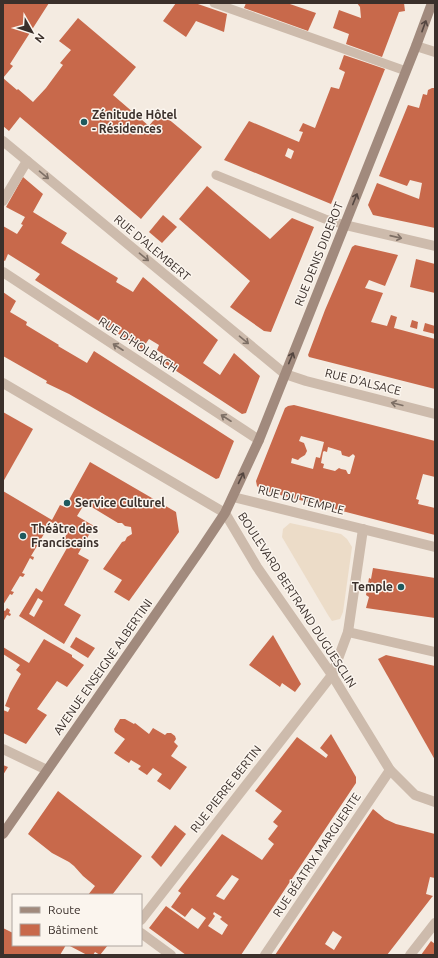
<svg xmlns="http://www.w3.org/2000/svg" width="438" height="958" font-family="Ubuntu,sans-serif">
<rect width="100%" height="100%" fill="#f4ebe1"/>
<path fill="#ecdcc8" d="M290 523 341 534 347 539 352 547 343 612 340 619 332 621 328 615 282 537 283 529Z"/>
<g fill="#c8694b" fill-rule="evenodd">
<path d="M3 3H49L10 64 13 66 3 78Z"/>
<path d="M176 3H195L227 14 224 32 196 21 186 37 163 21Z"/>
<path d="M246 3H287L316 13 308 31 244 8Z"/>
<path d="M357 3H404L405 11 399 12 382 57 346 44 349 34 333 28 339 10 361 18 360 7Z"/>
<path d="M78 18 136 67 113 95 149 126 160 112 202 147 141 219 20 117 9 131 3 126V78L17 90 18 89 33 102 46 88 63 65 60 63 71 50 59 41Z"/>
<path d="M344 55 385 69 331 204 224 160 249 121 299 142 303 132 299 131 303 123 315 128 331 87 339 89 345 72 339 69ZM288 148 294 151 291 159 285 156Z"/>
<path d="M432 88H435V228L373 215 368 205 377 183 419 199 422 183 410 180 407 186 379 176 408 105 419 108 423 94 427 95 428 90Z"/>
<path d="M23 177 43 194 33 212 67 233 61 243 118 278 116 282 133 292 143 277 218 340 203 363 220 375 234 353 260 376 246 413 242 414 164 363 167 357 157 350 159 345 149 339 142 349 35 280 40 274 8 254 5 261 3 260V226L17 234 23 225 21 224 25 217 6 207Z"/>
<path d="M207 186 270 239 292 218 314 227 271 332 264 331 230 307 250 281 179 219Z"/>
<path d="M163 215 177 227 162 243 149 232Z"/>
<path d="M355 245 398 255 385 286 369 280 365 288 383 293 371 322 387 326 391 315 397 317 394 328 435 339V389L309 357 308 355 325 310 352 247Z"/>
<path d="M416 259 435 264V293L410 287Z"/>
<path d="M3 292 16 301 10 312 27 322 26 325 59 345 58 346 87 363 94 351 234 441 219 478 216 479 69 394 46 383 47 381 3 356Z"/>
<path d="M412 320 418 322 417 329 410 327Z"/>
<path d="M425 323 435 326V334L423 331Z"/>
<path d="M294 405 435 441V477L423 474 416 499 419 500 418 504 435 508V535L261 490 257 486 256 481 285 408 288 406ZM301 436 324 442 320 458 316 457 313 469 291 463 292 458 298 460 300 458 305 455 307 451 304 443 299 441ZM328 447 341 451 342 455 349 457 353 454 355 456 350 474H348L346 470 341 469 339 468 335 471 323 468 324 464 321 463 323 452 324 451 327 452Z"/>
<path d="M3 412 33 429 3 482Z"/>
<path d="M90 462 176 512 179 532 129 601 114 592 122 580 103 569 122 542 125 541 127 537 132 534 131 527 125 526 122 523H118L85 503 77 516 94 526 78 554 89 560 64 605 81 615 64 644 19 616 36 588 42 592 67 548 61 544 68 532 51 522 41 539 44 540 43 543 40 541 31 556 34 557 33 560 30 558 22 573 25 574 23 577 20 576 11 591 14 592 12 595 10 594 3 605V491L52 520 60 505 65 507ZM38 598 43 601 34 617 29 614Z"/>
<path d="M373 568 435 578V618L366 608 369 597 366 595 369 578 371 579Z"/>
<path d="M7 608 10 610 9 613 11 614 10 616 7 615 3 622V610L5 611Z"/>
<path d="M273 635 301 684 295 692 282 683 280 687 249 665Z"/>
<path d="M76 637 95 648 88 658 70 647Z"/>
<path d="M44 639 72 655V657L84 665 67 687 57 681 37 709 47 715 26 744 3 733V710L8 712 10 708 5 706 10 693 21 674 16 670 20 665 3 654V647L29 663Z"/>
<path d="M386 655 435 666V760L378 659Z"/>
<path d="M120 719H125L134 724 135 723 149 734 153 728 165 735 167 733H171L175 736 176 739 174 742 178 746 171 756 187 767 170 790 157 781 162 774 153 768 147 775 138 769 141 766 131 760 129 763 114 753 125 739 115 732 114 729Z"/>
<path d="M331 734 356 777V783L241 955H186L149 928 166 906 198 929 206 918 192 908 185 917 171 907 181 893 178 891 222 834 262 860 274 844 268 839 278 826 273 822 282 811 255 791 297 737 326 758 328 755 320 748ZM232 875 239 879 224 900 216 896ZM214 912 222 917 220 919 228 925 222 935 208 926 215 916 213 914Z"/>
<path d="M3 765 8 767 3 775Z"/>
<path d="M58 791 142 856 112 895H88L95 886 83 876 74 866 69 862 52 853 28 834Z"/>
<path d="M373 809 385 819 396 824 435 834V878L430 877 426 894 433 896 432 897 387 955H275ZM333 931 342 937 334 950 325 944Z"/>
<path d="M175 825 186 834 161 867 151 857Z"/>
<path d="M3 928 13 933V945H66L60 955H32L30 954 29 955H3Z"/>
<path d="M431 941 435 944V955H421Z"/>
<path d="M68 945H108L100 955 95 952 93 955H87Z"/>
</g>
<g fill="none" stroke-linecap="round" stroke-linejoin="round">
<g stroke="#cdbbac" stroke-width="9">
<path d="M214 3 406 71"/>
<path d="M216 175 325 219 345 225"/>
</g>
<g stroke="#cdbbac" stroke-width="10">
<path d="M416 46 435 52"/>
<path d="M3 141 285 374 306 381 435 414"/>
<path d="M3 201 27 161"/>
<path d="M345 225 435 246"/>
<path d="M3 272 259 440"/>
<path d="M3 383 225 513 257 567 332 675 390 770 415 795 435 802"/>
<path d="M233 497 435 547"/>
<path d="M348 632 435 652"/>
<path d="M3 749 47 770"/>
<path d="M141 920 332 675 348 632 363 529"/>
<path d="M141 933 171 955"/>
<path d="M265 955 390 770"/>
<path d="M410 955 435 923"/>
</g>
<path stroke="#a18a7d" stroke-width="10" d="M3 834 201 549 225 513 259 440 416 46 432 3"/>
</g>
<defs><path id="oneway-shaft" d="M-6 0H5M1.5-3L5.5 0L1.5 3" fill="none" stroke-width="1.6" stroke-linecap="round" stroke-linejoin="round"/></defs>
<g stroke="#544640">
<use href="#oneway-shaft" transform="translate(424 26) rotate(-70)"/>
<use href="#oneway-shaft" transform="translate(355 199) rotate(-68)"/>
<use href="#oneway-shaft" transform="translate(291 358) rotate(-68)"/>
<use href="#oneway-shaft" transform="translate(241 478) rotate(-65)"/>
</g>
<g stroke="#7d6f65">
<use href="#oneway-shaft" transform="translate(44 175) rotate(40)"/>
<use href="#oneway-shaft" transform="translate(396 237) rotate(13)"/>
<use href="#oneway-shaft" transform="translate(144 257) rotate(40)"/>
<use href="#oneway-shaft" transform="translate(244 340) rotate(40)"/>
<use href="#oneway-shaft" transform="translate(118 347) rotate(-147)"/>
<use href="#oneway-shaft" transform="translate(397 404) rotate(-166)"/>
<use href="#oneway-shaft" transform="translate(226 418) rotate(-147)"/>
</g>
<g fill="#1f5a5e" stroke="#fbf5ee" stroke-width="1.5">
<circle cx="84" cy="122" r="4"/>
<circle cx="67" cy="503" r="4"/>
<circle cx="23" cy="536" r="4"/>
<circle cx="401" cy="587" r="4"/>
</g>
<g text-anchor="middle" stroke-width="3" stroke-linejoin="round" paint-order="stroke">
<g font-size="12" font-weight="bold" fill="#3b302b" stroke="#fbf5ee" text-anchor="start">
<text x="92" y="119">Zénitude Hôtel<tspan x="92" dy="14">- Résidences</tspan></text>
<text x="75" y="507">Service Culturel</text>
<text x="31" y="533">Théâtre des<tspan x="31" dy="14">Franciscains</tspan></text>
<text x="393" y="591" text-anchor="end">Temple</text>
</g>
<g font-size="12" fill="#3b302b" stroke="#fbf5ee">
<text transform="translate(152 248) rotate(40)" y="4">RUE D'ALEMBERT</text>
<text transform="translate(319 254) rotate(-68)" y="4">RUE DENIS DIDEROT</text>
<text transform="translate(138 345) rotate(33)" y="4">RUE D'HOLBACH</text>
<text transform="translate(363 382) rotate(14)" y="4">RUE D'ALSACE</text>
<text transform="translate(301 500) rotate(14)" y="4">RUE DU TEMPLE</text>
<text transform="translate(297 600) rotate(57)" y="4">BOULEVARD BERTRAND DUGUESCLIN</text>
<text transform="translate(103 667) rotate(-55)" y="4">AVENUE ENSEIGNE ALBERTINI</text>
<text transform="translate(226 789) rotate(-52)" y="4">RUE PIERRE BERTIN</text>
<text transform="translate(317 855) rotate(-56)" y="4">RUE BÉATRIX MARGUERITE</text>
</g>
</g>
<rect width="438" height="958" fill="none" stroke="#3b302b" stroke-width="8"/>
<rect x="12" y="894" width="130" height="52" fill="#fbf5ee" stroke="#aea6a0"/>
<rect x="20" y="907" width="20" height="6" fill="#a18a7d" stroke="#aea6a0"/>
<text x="48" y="914" font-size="12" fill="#3b302b">Route</text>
<rect x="20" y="924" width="20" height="12" fill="#c8694b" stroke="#aea6a0"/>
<text x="48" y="934" font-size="12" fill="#3b302b">Bâtiment</text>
<g transform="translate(32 32) rotate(129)" stroke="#fbf5ee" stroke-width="3" paint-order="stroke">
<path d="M0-3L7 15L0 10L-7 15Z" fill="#3b302b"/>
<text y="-6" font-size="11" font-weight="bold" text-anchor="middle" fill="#3b302b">N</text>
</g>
</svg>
